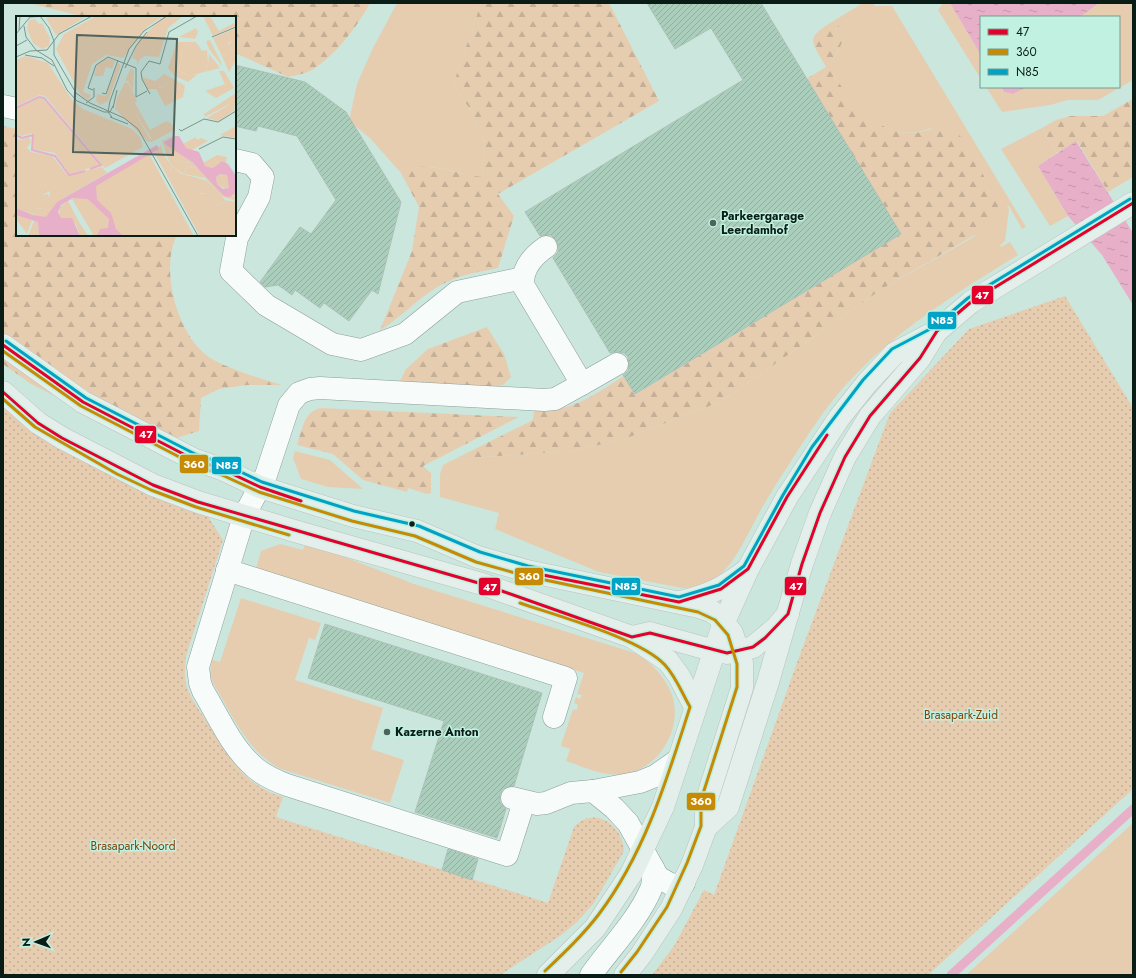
<svg xmlns="http://www.w3.org/2000/svg" width="1136" height="978" font-family="Jost,sans-serif">
<defs>
<pattern id="forest-firs" width="22" height="20" patternUnits="userSpaceOnUse"><rect width="22" height="20" fill="#e7cdb0"/><path d="M5 1l3.5 6h-7zM16 11l3.5 6h-7z" fill="#c5af97"/></pattern>
<pattern id="park-dots" width="8" height="8" patternUnits="userSpaceOnUse"><rect width="8" height="8" fill="#e7cdb0"/><path d="M2 2h.1M6 6h.1" fill="none" stroke="#c5af97" stroke-width="1.8" stroke-linecap="round"/></pattern>
<pattern id="water-ripples" width="26" height="14" patternUnits="userSpaceOnUse"><rect width="26" height="14" fill="#e8afc8"/><path d="M2 4q2-2 4 0t4 0M15 11q2-2 4 0t4 0" fill="none" stroke="#c696ab"/></pattern>
<pattern id="building-hatch" width="6" height="6" patternUnits="userSpaceOnUse"><rect width="6" height="6" fill="#abcdbb"/><path d="M-1 1l2-2M0 6l6-6M5 7l2-2" fill="none" stroke="#92afa0"/></pattern>
</defs>
<rect width="100%" height="100%" fill="#cbe6dd"/>
<g fill="#e7cdb0">
<path d="M397 3H481L453 85 472 112 485 143 482 178C458 173 423 159 401 173L370 138 349 121 357 84 373 48Z"/>
<path d="M863 3H872L875 6H892L1026 227 1022 229 1009 206 1007 207 1009 209 1005 241 1000 245 1001 247 1010 242 1018 255C955 294 893 332 843 388 821 413 804 441 786 469 775 486 764 503 755 521 738 552 724 589 682 588L599 572 495 529 499 513 440 497V474L443 465 455 459 574 451 627 438 717 403 729 396 882 289 977 235 931 128C910 139 880 129 863 114 856 108 851 99 845 92 841 85 835 79 833 70 831 59 838 54 841 45 843 41 843 37 843 33L835 20Z"/>
<path d="M943 3H950L981 55V79L938 10Z"/>
<path d="M1099 3H1133V80L1098 100H1068L1050 105 1002 112 986 87H1000L1004 92 1013 94 1026 87H1119V17H1080Z"/>
<path d="M1042 128 1057 153 1038 166 1068 216 1050 226 1001 149Z"/>
<path d="M295 451 330 460 363 489 328 487 301 479 293 458Z"/>
<path d="M306 542 414 584 638 654C652 664 663 675 670 690 686 725 660 770 623 774 604 777 584 767 566 761L570 749 561 746 562 742 573 709 577 710 578 705 574 703 576 697 580 699 582 695 577 694 584 673 256 569 261 551 280 544 303 550Z"/>
<path d="M241 598 321 623 315 640 309 638 295 680 383 708 371 749 404 760 390 803 281 769C247 752 232 714 213 683L210 674 212 660 220 662Z"/>
<path d="M1133 823V975H966Z"/>
</g>
<g fill="url(#forest-firs)">
<path d="M28 3H370C357 27 336 55 312 70 305 74 296 75 288 77L235 53V17H85Z"/>
<path d="M481 3H609L659 101 498 194 514 216 498 268C481 272 463 274 447 282 422 293 403 317 380 330L412 251 419 207 401 173C424 158 457 175 482 177L485 143 472 112 453 85Z"/>
<path d="M835 20 843 33C843 37 843 41 841 45 838 53 832 57 833 67 833 77 840 84 845 91 862 115 882 132 912 133 931 133 935 122 956 129L1000 203 980 235 973 236 882 289 729 396 717 403 627 438 574 451 455 459 533 420 534 410C572 413 593 395 624 376L636 394 901 234 806 79 826 67C809 38 806 38 835 20Z"/>
<path d="M1133 99V177L1108 192 1077 141 1057 153 1042 128 1056 120 1070 116H1103Z"/>
<path d="M3 126 17 129V235H177C159 270 178 339 212 359 234 371 258 378 282 385H247L219 389 201 398 199 431 154 445 31 384 3 364Z"/>
<path d="M487 327 504 354 511 377 503 385 481 389H396L406 369 428 349Z"/>
<path d="M321 408 494 416 519 417 423 466 431 473V493L427 494 408 488 407 492 363 480 333 454 297 445C302 430 304 411 321 408Z"/>
</g>
<g fill="url(#park-dots)">
<path d="M1065 296 1133 408V789L928 975H652L674 946 704 890 714 895 798 660 890 413 969 329Z"/>
<path d="M3 403 210 514 209 518 223 540 186 656C185 666 184 674 186 684 189 696 198 708 205 719 225 752 243 786 283 797L276 817 548 903 574 827C594 805 623 825 624 851L594 903 577 922 560 936 500 975H3Z"/>
</g>
<g fill="url(#water-ripples)">
<path d="M950 3H1099L1080 17H981V55Z"/>
<path d="M1001 87H1026L1013 94 1004 92Z"/>
<path d="M1076 141 1133 233V305L1102 255 1068 216 1038 166Z"/>
</g>
<g fill="none" stroke-linecap="round" stroke-linejoin="round">
<path stroke="#e8afc8" stroke-width="9" d="M951 975 1133 809"/>
</g>
<g fill="url(#building-hatch)" stroke="#adc1b8">
<path d="M647 3H761L901 234 635 394 623 375 628 371 629 364 628 357 624 353 617 352 610 353 553 258 558 252V245L556 240 551 235 540 236 525 212 743 80 711 28 675 49Z"/>
<path d="M235 65 305 82 346 112 401 202 378 294 372 290 349 321 324 303 320 308 295 290 292 295 278 285 265 287 260 282 300 227 311 234 336 200 297 136 258 126 256 131 235 126Z"/>
<path d="M325 624 542 693 514 786 503 789 500 795V802L506 809 497 838 415 812 444 721 308 678Z"/>
<path d="M448 849 478 859 472 880 442 870Z"/>
</g>
<g fill="none" stroke-linecap="round" stroke-linejoin="round">
<g stroke="#8a9e98" stroke-width="23">
<g id="minor">
<path d="M3 106 17 109"/>
<path d="M235 160 252 164 263 177 259 197 237 238 231 271 266 305 332 344 361 350 405 334 457 292 523 278"/>
<path d="M582 384 617 364"/>
<path d="M227 570 566 678 554 717"/>
<path d="M593 791 640 782 655 776 678 760"/>
<path d="M512 798 537 804 546 803 571 793 593 791 614 808 628 823 658 877 672 885 684 883"/>
<path d="M524 802 507 855 287 785C274 780 260 774 250 763 230 744 217 714 203 691L200 683 198 667 244 516 266 475 289 405 299 393 310 389 320 388 544 400 555 399 582 384 523 285C522 268 533 256 546 247"/>
<path d="M591 975C610 948 638 920 651 889 654 882 653 875 653 868"/>
</g>
</g>
<g stroke="#b7c4c0" stroke-width="23">
<g id="major">
<path d="M3 345 83 402 193 459 224 470 260 487 353 516 417 531 478 557 527 571 699 607 711 611 718 616 732 633 742 663V688L706 802V827L692 865 671 909 641 955 625 975"/>
<path d="M3 392 38 423 62 438 153 485 198 502 298 532 482 584 632 637 650 633 715 651 727 653 739 651 753 647 776 628 788 614"/>
<path d="M680 602C710 595 723 588 747 570"/>
<path d="M632 637 668 661 679 676 695 707"/>
<path d="M706 827 728 807 768 682 802 564 820 513 845 457 870 416 920 358 936 332"/>
<path d="M548 975 595 928 631 874 663 807 724 622 748 569 787 497 839 418 867 383 895 353 937 331 971 302 1133 203"/>
</g>
</g>
<use href="#minor" stroke="#f7fbfa" stroke-width="22"/>
<use href="#major" stroke="#e4efeb" stroke-width="22"/>
<g stroke="#c0f1e1" stroke-width="6">
<g id="bus-1">
<path d="M3 345 83 402 193 459 224 470 260 487 301 501"/>
<path d="M3 392 38 423 62 438 153 485 198 502 482 584 632 637 650 633 727 653 753 647 765 638 788 614 802 564 820 513 845 457 870 416 920 358 937 331 971 302 1133 203"/>
<path d="M528 572 679 602 721 589 748 569 787 497 827 435"/>
</g>
</g>
<g stroke="#c0f1e1" stroke-width="6">
<g id="bus-2">
<path d="M3 351 81 406 191 463 222 475 259 492 352 521 415 536 476 562 526 576 698 612 715 620 728 635 737 664V687L701 800V826L687 863 667 907 637 952 621 972"/>
<path d="M3 399 35 427 117 474 151 490 196 507 289 535"/>
<path d="M520 603C557 616 640 638 665 665 676 677 682 693 690 707 667 779 645 853 599 914 583 935 564 953 545 971"/>
</g>
</g>
<g stroke="#c0f1e1" stroke-width="6">
<path id="bus-3" d="M6 341 86 398 195 454 226 465 262 482 354 511 419 526 480 552 528 566 679 597 719 585 744 566 783 495 812 447 863 380 892 349 934 327 968 298 1130 199"/>
</g>
<use href="#bus-1" stroke="#e4002b" stroke-width="3"/>
<use href="#bus-2" stroke="#c78a04" stroke-width="3"/>
<use href="#bus-3" stroke="#00a2c5" stroke-width="3"/>
</g>
<g fill="#4d635c" stroke="#c0f1e1" stroke-width="1.5">
<circle cx="713" cy="223" r="4"/>
<circle cx="387" cy="732" r="4"/>
</g>
<circle fill="#091c16" stroke="#c0f1e1" stroke-width="1.5" cx="412" cy="524" r="3.5"/>
<g text-anchor="middle" stroke-width="3" stroke-linejoin="round" paint-order="stroke">
<g font-size="12" font-weight="bold" fill="#091c16" stroke="#c0f1e1" text-anchor="start">
<text x="721" y="220">Parkeergarage<tspan x="721" dy="14">Leerdamhof</tspan></text>
<text x="395" y="736">Kazerne Anton</text>
</g>
<g font-size="12" fill="#81400a" stroke="#c0f1e1">
<text x="961" y="719">Brasapark-Zuid</text>
<text x="133" y="850">Brasapark-Noord</text>
</g>
</g>
<g transform="translate(16 16)">
<rect width="220" height="220" fill="#cbe6dd"/>
<path d="M19 3 23 8 26 7 34 22 33 30 26 33 17 27 11 13 13 4ZM180 12 182 16 179 23 163 21ZM215 25 220 31V44L213 56 206 40 211 39 209 34ZM177 26H180L186 35 191 34 192 48 188 56 173 60 164 55 163 47 166 43 165 35ZM91 42 99 45 96 53 90 51 87 60H78L81 49ZM102 47 105 49 92 85 84 89 80 84 81 78 90 80ZM148 58 165 67 163 73 151 69 141 72 142 63ZM109 66 113 68 118 95 134 123 145 119V113L151 108H156L158 114 134 127 136 126H132L99 93 101 82ZM24 82 27 83 84 149 53 158 39 137 16 133V117L6 120 0 117V93ZM214 88 216 96 203 105 191 102ZM220 110V122L204 119ZM157 119 148 126 150 129 176 146 167 147 151 141 146 125ZM180 121 181 124 185 122 192 125 176 134 169 132 167 128ZM201 139 211 141 210 147 206 145 197 152 189 150 187 147ZM18 146H28L33 156 26 179 32 178 33 181 41 186 36 194 18 192 5 177 0 179V175L4 174 7 169 6 160 16 154ZM156 150 165 158 178 161V172L184 178H192L202 189 207 188 209 184 220 186V216L216 220H184L162 180 154 154ZM180 151 193 162 208 180H217L220 177V185L205 180 189 162 167 158 171 152ZM52 185 63 206 72 220H64L60 208 43 201 44 191ZM0 199 16 204 11 218 0 203ZM18 205 22 206 23 220H12Z" fill="#e7cdb0"/>
<path d="M148 0H167L152 12 143 41 129 40 124 43 121 50V44L116 42 122 25ZM187 0H194L203 15 218 7 220 10 197 20ZM220 12V31L215 25 212 27 213 31 210 34 211 39 206 40 197 22ZM194 24 205 46 206 50 193 33 190 25ZM161 26H177L165 35 166 46 163 47 164 55 173 60 182 58 172 66 159 60 152 52ZM193 38 204 52 188 56 192 48ZM115 52 118 55 117 75 112 65H109ZM203 55H208L218 72 200 82 189 75 209 68ZM126 61 139 65 142 63 143 72 151 69 163 73 165 67 169 70 167 81 149 90 140 73H132ZM113 68 121 85 119 87 134 114 150 105 156 108 147 111 145 120 137 125 118 95ZM220 77 218 95 216 96 213 88 189 101 188 98ZM13 121 15 126 11 132 15 136 36 140 51 159 86 151 91 157 41 186 33 181 34 175 26 179 24 174 30 169 28 164 33 156 28 146H18V153L13 159 6 160 8 168 4 174 0 175V123L5 124ZM145 129 147 138 156 150 154 154 165 177 162 180 138 136ZM151 141 167 147 176 146 180 151 170 152 167 158 156 150ZM204 158 211 159 214 171 210 173 201 168 200 161ZM178 161 191 165 209 184 206 189 201 188 192 178 182 177 177 170ZM8 175 21 181 18 192 36 194 34 199 27 202 0 192V179Z" fill="#e7cdb0"/>
<path d="M36 0H71L40 19 30 2ZM80 0H147L131 11 107 42 90 39 76 48 67 76 75 79 72 84 64 78 40 33 48 18ZM10 40 32 47 56 84 67 93 116 113 124 121 127 131 89 152 29 80 24 79 0 90V44ZM133 138 178 220H78L56 183Z" fill="#e7cdb0"/>
<path d="M158 120H163L170 132 183 136 189 150 197 152 206 145 212 148 220 160V177L214 181 208 180 176 146 150 129 148 126ZM204 158 211 159 213 172 207 173 201 168 200 161ZM141 129 143 133 80 170 81 184 95 197 100 213 107 220H81L84 213 92 212 93 203 72 183 57 182 45 189 42 196 45 202H56L64 220H23L22 206 0 199V192L17 199 30 201 41 186Z" fill="#e8afc8" fill-rule="evenodd"/>
<path fill="none" stroke="#e8afc8" stroke-width="2" d="M0 92 23 81 28 82 85 149 74 153M0 119 6 122 17 119 16 134 39 140 53 159 69 155"/>
<path fill="none" stroke="#7d958d" stroke-width="1" d="M24 0 33 12 38 25M8 10 10 21 20 34M3 14 4 0M0 18 14 1 33 0M196 21 220 11M38 25V39L60 77 74 87 108 102 122 113 182 220M0 30 11 24M20 34 36 44 51 74 61 85 88 96H94L97 90M9 39 26 42 38 50M0 41 14 35 31 34 43 18 76 0M109 52 120 30 131 16M77 74 72 72 80 49 92 41 120 52V81L131 75M86 77 90 78 102 44M134 78 126 63 125 56 133 45 144 48 153 16 181 0M70 87 78 81V72M97 92 101 74M94 101 112 108M96 101 92 96 94 85 113 33 128 15 151 0M163 113 165 115 188 103 202 106 220 95M183 133 207 121 220 123"/>
<path fill="#4d635c" fill-opacity="0.15" stroke="#4d635c" stroke-width="2" d="M61 19 161 23 157 139 57 136Z"/>
<rect width="220" height="220" fill="none" stroke="#091c16" stroke-width="2"/>
</g>
<g stroke="#c0f1e1" stroke-width="1.5">
<rect x="971" y="285" width="23" height="20" rx="4" fill="#e4002b"/>
<rect x="927" y="311" width="30" height="19" rx="4" fill="#00a2c5"/>
<rect x="134" y="425" width="23" height="19" rx="4" fill="#e4002b"/>
<rect x="179" y="454" width="30" height="20" rx="4" fill="#c78a04"/>
<rect x="211" y="456" width="31" height="19" rx="4" fill="#00a2c5"/>
<rect x="514" y="567" width="30" height="19" rx="4" fill="#c78a04"/>
<rect x="784" y="576" width="23" height="20" rx="4" fill="#e4002b"/>
<rect x="611" y="577" width="30" height="19" rx="4" fill="#00a2c5"/>
<rect x="478" y="577" width="23" height="19" rx="4" fill="#e4002b"/>
<rect x="686" y="792" width="30" height="19" rx="4" fill="#c78a04"/>
</g>
<g font-size="11" text-anchor="middle" font-weight="bold" fill="#fff">
<text x="982" y="299">47</text>
<text x="942" y="324">N85</text>
<text x="146" y="438">47</text>
<text x="194" y="468">360</text>
<text x="227" y="469">N85</text>
<text x="529" y="580">360</text>
<text x="796" y="590">47</text>
<text x="626" y="590">N85</text>
<text x="490" y="591">47</text>
<text x="701" y="805">360</text>
</g>
<rect width="1136" height="978" fill="none" stroke="#091c16" stroke-width="8"/>
<rect x="980" y="16" width="140" height="72" fill="#c0f1e1" stroke="#779c90"/>
<rect x="988" y="29" width="20" height="6" fill="#e4002b" stroke="#779c90"/>
<text x="1016" y="36" font-size="12" fill="#091c16">47</text>
<rect x="988" y="49" width="20" height="6" fill="#c78a04" stroke="#779c90"/>
<text x="1016" y="56" font-size="12" fill="#091c16">360</text>
<rect x="988" y="69" width="20" height="6" fill="#00a2c5" stroke="#779c90"/>
<text x="1016" y="76" font-size="12" fill="#091c16">N85</text>
<g transform="translate(36 942) rotate(268)" stroke="#c0f1e1" stroke-width="3" paint-order="stroke">
<path d="M0-3L7 15L0 10L-7 15Z" fill="#091c16"/>
<text y="-6" font-size="11" font-weight="bold" text-anchor="middle" fill="#091c16">N</text>
</g>
</svg>
